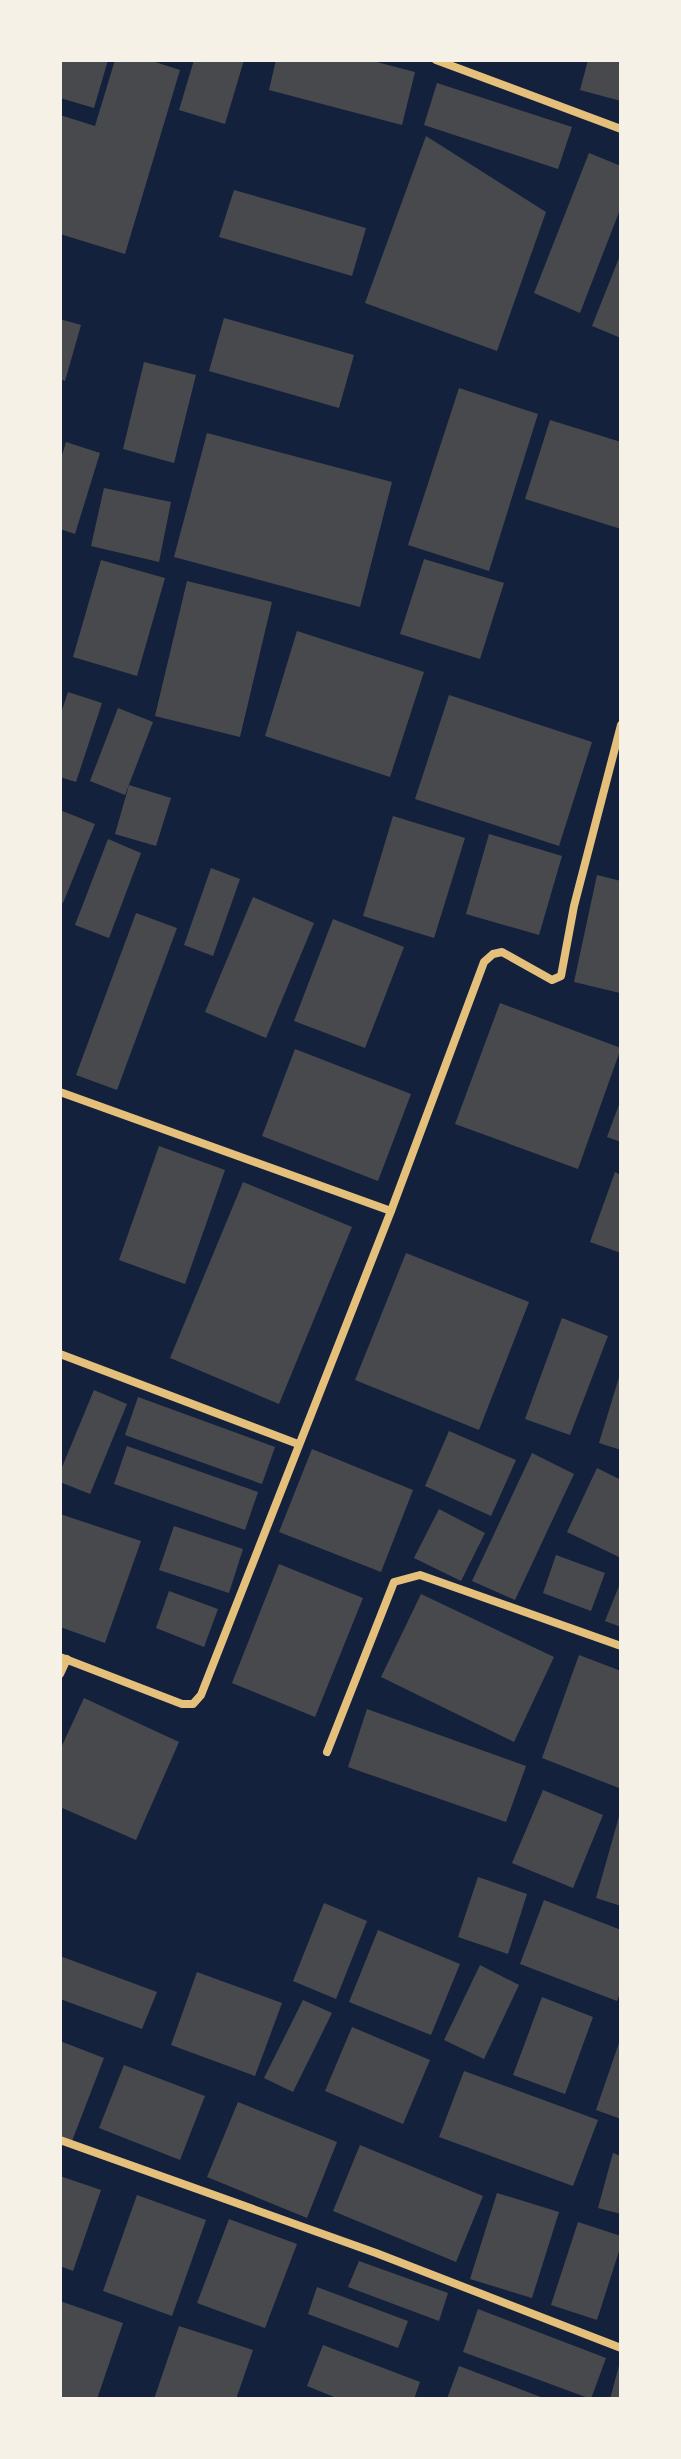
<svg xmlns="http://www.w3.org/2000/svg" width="681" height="2459" font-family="'Roboto Condensed',sans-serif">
<rect width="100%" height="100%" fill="#14213d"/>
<g fill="#48494c">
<path d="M60 60H108L94 108 60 98Z"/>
<path d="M115 60H149L180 70 125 254 60 234V115L95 126Z"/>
<path d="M194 60H244L225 124 179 110Z"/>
<path d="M276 60H369L415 72 402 125 269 90Z"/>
<path d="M588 60H621V101L580 90Z"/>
<path d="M437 83 572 127 558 169 424 125Z"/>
<path d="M426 136 546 212 497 351 365 303Z"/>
<path d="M589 153 621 166V207L580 313 534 293Z"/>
<path d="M234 190 366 228 352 276 219 237Z"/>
<path d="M621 253V338L592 326Z"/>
<path d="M224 318 354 355 339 408 209 371Z"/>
<path d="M60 319 81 325 65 381 60 379Z"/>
<path d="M144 362 196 375 174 463 123 449Z"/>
<path d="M459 388 538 414 489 571 408 545Z"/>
<path d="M550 420 621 442V529L525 499Z"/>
<path d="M207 433 392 482 360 607 174 557Z"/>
<path d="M66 442 100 453 75 534 60 529V462Z"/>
<path d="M104 488 171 502 159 562 91 546Z"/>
<path d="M424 559 504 583 480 659 400 634Z"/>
<path d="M101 560 165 578 137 676 73 657Z"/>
<path d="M187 581 272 602 240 737 155 716Z"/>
<path d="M297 631 424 672 390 777 265 736Z"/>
<path d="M68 692 102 703 76 782 60 777V716Z"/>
<path d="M449 695 592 742 559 846 415 799Z"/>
<path d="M118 708 153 722 125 795 90 781Z"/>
<path d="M129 785 171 798 156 846 115 834Z"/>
<path d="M60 810 95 824 63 903 60 902Z"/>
<path d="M393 816 465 838 434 938 363 916Z"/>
<path d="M489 834 562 856 539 935 466 914Z"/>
<path d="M108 839 141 853 109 938 75 925Z"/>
<path d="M211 868 240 879 213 956 184 945Z"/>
<path d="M597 875 621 881 620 993 574 982Z"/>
<path d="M253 897 314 923 266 1038 205 1012Z"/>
<path d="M136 913 177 928 117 1090 76 1075Z"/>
<path d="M333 919 404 947 365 1048 294 1021Z"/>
<path d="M500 1003 621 1048 578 1169 455 1124Z"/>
<path d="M295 1049 411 1094 378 1181 262 1136Z"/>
<path d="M621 1099V1142L607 1137Z"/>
<path d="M159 1146 225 1170 185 1284 119 1260Z"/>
<path d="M615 1172 621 1175V1253L590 1242Z"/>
<path d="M243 1182 352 1227 279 1404 170 1358Z"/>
<path d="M406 1253 529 1302 479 1430 355 1380Z"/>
<path d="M562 1318 608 1336 570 1435 525 1419Z"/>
<path d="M620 1374 621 1375V1450L599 1443Z"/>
<path d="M94 1390 127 1404 90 1494 60 1482V1472Z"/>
<path d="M138 1397 275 1447 262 1484 125 1435Z"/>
<path d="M449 1431 516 1460 491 1516 425 1486Z"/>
<path d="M127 1446 258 1492 245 1530 114 1484Z"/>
<path d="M312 1449 413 1490 381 1572 279 1532Z"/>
<path d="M532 1453 574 1474 515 1600 472 1581Z"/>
<path d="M597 1468 621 1480V1558L567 1532Z"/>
<path d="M439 1509 485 1533 461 1581 414 1558Z"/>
<path d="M60 1514 141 1541 105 1643 60 1627Z"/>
<path d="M174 1526 243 1549 229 1593 159 1570Z"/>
<path d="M556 1555 605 1573 591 1611 543 1593Z"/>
<path d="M279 1564 363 1598 315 1717 232 1683Z"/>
<path d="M621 1581V1627L605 1621Z"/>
<path d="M169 1591 218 1609 204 1647 156 1628Z"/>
<path d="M421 1594 554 1657 514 1742 381 1677Z"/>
<path d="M579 1655 621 1671 619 1788 542 1758Z"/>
<path d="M84 1698 179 1742 136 1840 60 1807V1750Z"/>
<path d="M367 1709 526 1766 506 1822 348 1767Z"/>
<path d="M543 1790 603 1815 573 1888 512 1863Z"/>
<path d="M620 1813H621V1906L596 1898Z"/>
<path d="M478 1877 527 1894 508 1954 458 1937Z"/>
<path d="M544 1900 621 1930V1991L617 2001 520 1964Z"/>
<path d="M324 1903 367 1921 336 1999 293 1981Z"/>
<path d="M378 1930 460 1964 431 2035 349 2002Z"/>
<path d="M60 1956 157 1992 142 2029 60 1999Z"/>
<path d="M480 1965 519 1985 484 2059 444 2040Z"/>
<path d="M197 1972 282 2003 255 2076 171 2045Z"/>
<path d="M542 1997 593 2017 565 2094 513 2075Z"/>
<path d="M303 2000 332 2013 293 2092 264 2078Z"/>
<path d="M352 2027 430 2060 403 2124 325 2091Z"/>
<path d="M621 2037V2119L596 2110Z"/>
<path d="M60 2041 104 2058 72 2141 60 2136Z"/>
<path d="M124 2065 205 2096 180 2160 99 2128Z"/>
<path d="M464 2071 598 2120 573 2186 439 2137Z"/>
<path d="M238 2102 337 2142 307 2218 207 2177Z"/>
<path d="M360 2145 483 2196 456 2262 333 2211Z"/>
<path d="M613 2153 621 2156V2214L598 2208Z"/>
<path d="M60 2176 101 2190 73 2271 60 2266Z"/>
<path d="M497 2193 559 2212 532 2298 470 2279Z"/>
<path d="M137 2195 206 2220 172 2316 103 2291Z"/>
<path d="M229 2219 297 2244 265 2328 197 2303Z"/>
<path d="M578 2222 621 2236V2245L597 2320 551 2305Z"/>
<path d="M359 2261 448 2293 439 2321 348 2287Z"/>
<path d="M317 2287 408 2321 398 2348 308 2314Z"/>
<path d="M60 2301 123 2323 97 2399H60Z"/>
<path d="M478 2309 606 2358 591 2399 463 2352Z"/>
<path d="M179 2326 253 2350 236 2399H154Z"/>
<path d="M323 2345 420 2382 414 2399H339L307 2386Z"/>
<path d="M620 2362 621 2399H610Z"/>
<path d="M459 2366 546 2399H447Z"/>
</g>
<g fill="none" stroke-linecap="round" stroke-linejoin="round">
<g stroke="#e5c07b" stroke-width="8">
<path d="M436 60 621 129"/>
<path d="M60 1092 391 1211"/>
<path d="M60 1354 298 1444"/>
<path d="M60 1657 182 1704H193L201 1695 391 1211 484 962 493 954 502 952 552 980 561 976 574 906 621 725"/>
<path d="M60 1674 67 1659"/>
<path d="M327 1752 394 1582 420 1575 621 1646"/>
<path d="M60 2140 376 2253 621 2348"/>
</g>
</g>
<rect width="681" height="2459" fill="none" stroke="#f6f1e7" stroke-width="124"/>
</svg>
